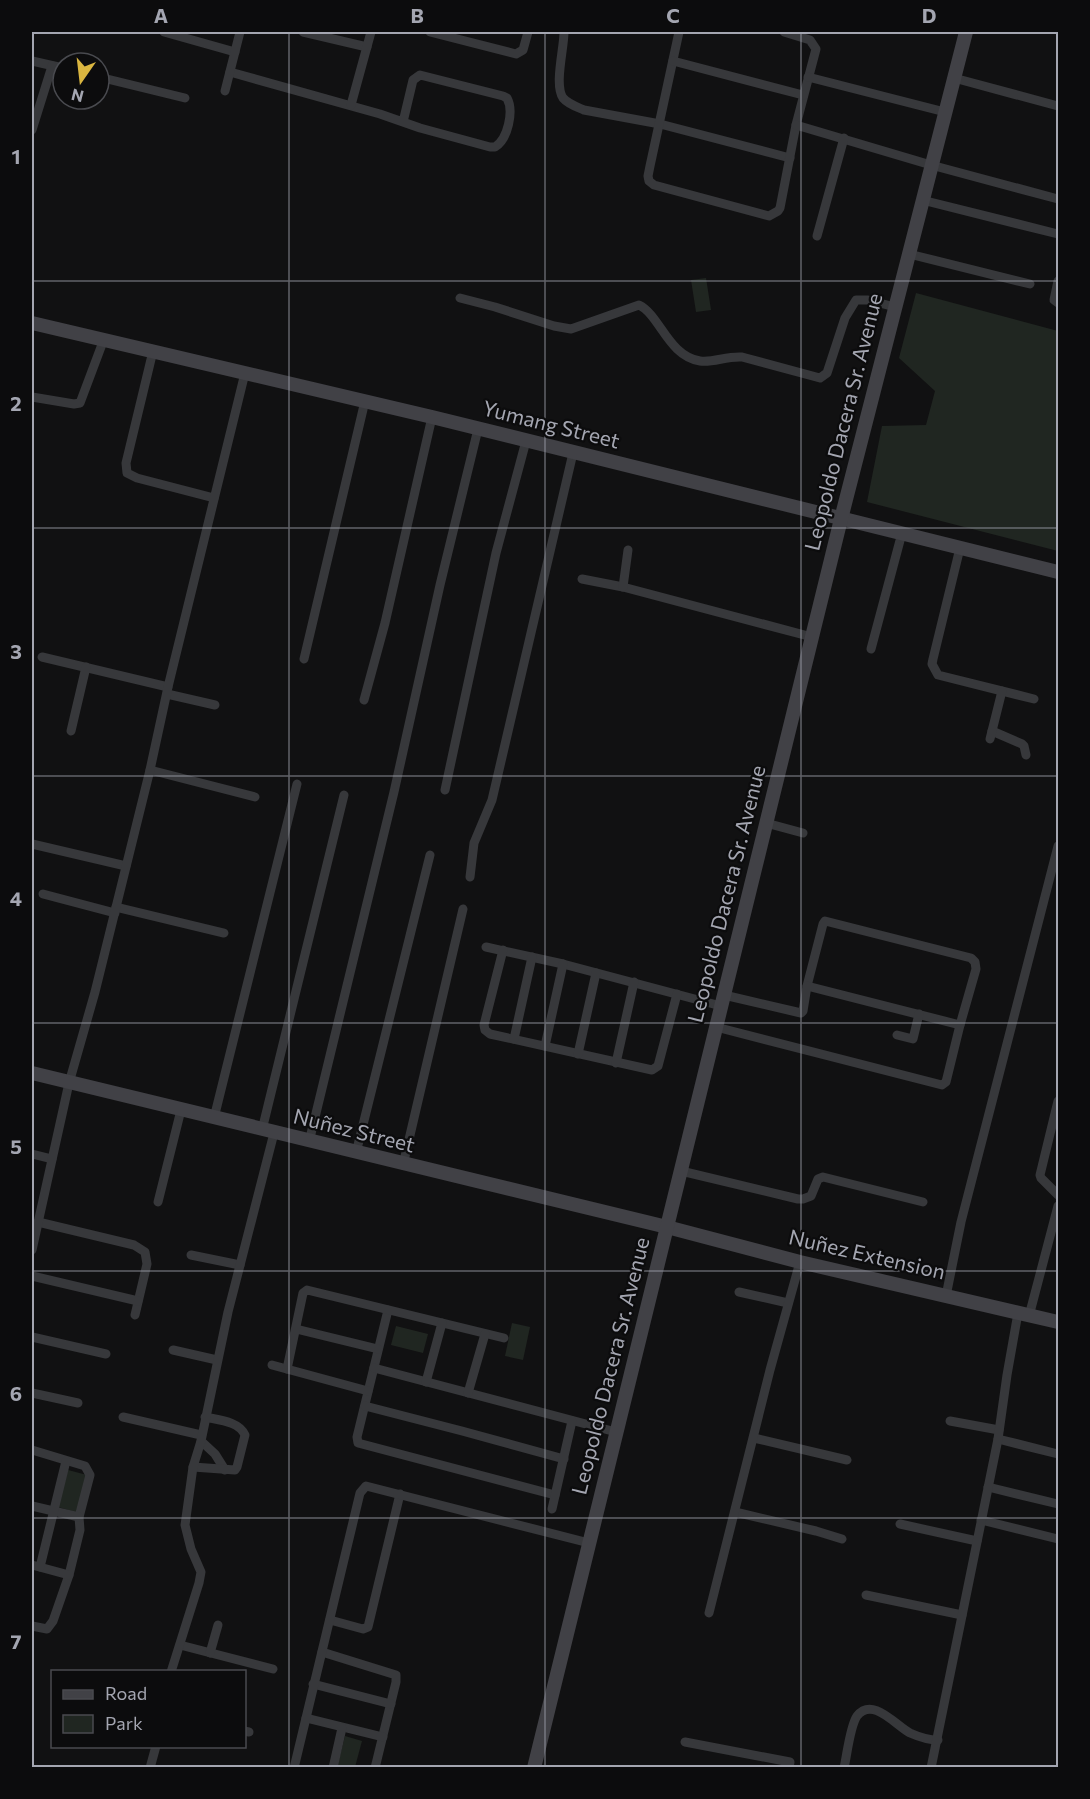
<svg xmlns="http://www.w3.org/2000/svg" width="1090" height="1799" font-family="Commissioner,sans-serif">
<rect width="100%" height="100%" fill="#111112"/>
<g fill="#202621">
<path d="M706 278 711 310 696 312 691 280Z"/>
<path d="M916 293 1058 331V551L867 502 882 426 926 425 935 391 899 358Z"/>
<path d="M512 1323 530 1327 523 1360 505 1356Z"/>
<path d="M396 1326 428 1334 423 1353 391 1345Z"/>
<path d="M68 1470 87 1475 76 1512 58 1507Z"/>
<path d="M345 1736 362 1741 355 1767 337 1768Z"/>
</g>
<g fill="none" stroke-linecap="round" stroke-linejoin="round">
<g stroke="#37383b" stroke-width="9">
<path d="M164 32 235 52"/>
<path d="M303 32 367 47"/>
<path d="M430 32 516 54 523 50 528 32"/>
<path d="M564 32C564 49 554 85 563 98 568 104 577 107 584 110L660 124 790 158"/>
<path d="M679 32 650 166 648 176 649 181 654 185 769 216 778 211 780 208 796 125 816 49 810 40 784 32"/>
<path d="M32 61 63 68"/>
<path d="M673 61 803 95"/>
<path d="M230 72 380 114 420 128 490 147H495C508 139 514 111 507 98L503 96 420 75 413 80 403 122"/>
<path d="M99 77 185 98"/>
<path d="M808 77 945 112"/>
<path d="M954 78 1058 106"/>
<path d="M225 91 240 32"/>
<path d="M351 105 371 32"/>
<path d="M796 125 931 165 1058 199"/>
<path d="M32 130 52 66"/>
<path d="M922 200 1058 234"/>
<path d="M817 236 844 138"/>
<path d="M909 254 1030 284"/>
<path d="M1058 281 1054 300 1058 303"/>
<path d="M460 298 495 307 554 326 571 329 639 305C660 315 668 356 700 361 713 363 726 356 742 357L820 378 827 373 845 318 856 300H868L895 307"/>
<path d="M153 351 126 463 127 473 137 478 214 498"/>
<path d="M32 397 74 404 80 403 104 339"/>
<path d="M960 548 933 659 932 664 938 675 1034 699"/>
<path d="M582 579 623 587 812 637"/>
<path d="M623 587 628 550"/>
<path d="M871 649 902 533"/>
<path d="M42 657 168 687"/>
<path d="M304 659 365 401"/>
<path d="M167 694 215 705"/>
<path d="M364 700 385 623 432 417"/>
<path d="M71 731 86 667"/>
<path d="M992 731 1022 744 1024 746 1026 755"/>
<path d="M990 739 1002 691"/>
<path d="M150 770 255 797"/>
<path d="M445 790 496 553 526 441"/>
<path d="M766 823 803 833"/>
<path d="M32 844 126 866"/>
<path d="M470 877 474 843 492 800 573 453"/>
<path d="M43 894 115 913"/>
<path d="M116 907 224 933"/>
<path d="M486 947 563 964 721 1006"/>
<path d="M503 950 484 1025 485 1030 490 1034 652 1070 658 1066 677 994"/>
<path d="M807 986 823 924 825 921 971 958 975 962 976 969 960 1025"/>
<path d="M716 1027 942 1085 946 1082 960 1025 807 986 803 1011 801 1013 724 995"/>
<path d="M897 1035 913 1039 919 1014"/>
<path d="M514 1039 532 957"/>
<path d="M545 1046 563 964"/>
<path d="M578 1054 596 973"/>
<path d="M616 1063 634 982"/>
<path d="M1058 1101 1040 1175 1041 1178 1058 1195"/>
<path d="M214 1118 297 784"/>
<path d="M262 1130 344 795"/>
<path d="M309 1142 394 792 440 585 478 429"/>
<path d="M356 1153 430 855"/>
<path d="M32 1154 52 1159"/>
<path d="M403 1165 463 909"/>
<path d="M681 1171 798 1199H803L811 1196 818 1179 823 1177 923 1202"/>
<path d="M158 1202 181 1110"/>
<path d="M38 1222 134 1245 145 1252 147 1264 135 1315"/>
<path d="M32 1250 69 1083 95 992 150 770 168 687 245 373"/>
<path d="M191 1255 240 1265"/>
<path d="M32 1276 138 1301"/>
<path d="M739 1292 788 1303"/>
<path d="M946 1296 961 1222 1058 846"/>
<path d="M388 1310 357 1437 358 1443 555 1495"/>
<path d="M1029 1316 1058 1206"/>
<path d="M296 1329 378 1349"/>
<path d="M32 1337 106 1354"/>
<path d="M173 1350 217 1360"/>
<path d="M272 1365 368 1391"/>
<path d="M374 1368 616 1432"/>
<path d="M287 1369 303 1293 307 1290 504 1338"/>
<path d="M426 1382 442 1323"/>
<path d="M32 1393 78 1403"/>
<path d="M468 1393 485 1334"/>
<path d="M365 1406 462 1431 564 1459"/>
<path d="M123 1417 201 1435"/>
<path d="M950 1421 999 1430"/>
<path d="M754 1438 847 1460"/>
<path d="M998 1439 1058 1454"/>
<path d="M201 1441 215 1454 225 1470"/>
<path d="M32 1450 85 1466 90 1475 79 1517 80 1530 69 1575 53 1621 47 1629 32 1626"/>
<path d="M193 1467 235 1470 237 1467 245 1435C239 1421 218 1420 205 1417"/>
<path d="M988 1487 1058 1504"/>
<path d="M32 1506 79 1517"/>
<path d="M552 1509 572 1421"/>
<path d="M735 1512 816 1531 842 1539"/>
<path d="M981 1520 1058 1539"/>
<path d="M900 1524 977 1541"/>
<path d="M32 1565 69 1575"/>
<path d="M40 1567 66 1461"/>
<path d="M866 1595 962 1615"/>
<path d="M709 1613 770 1370 800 1262"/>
<path d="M330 1620 363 1629 368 1627 400 1494"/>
<path d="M180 1645 273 1669"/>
<path d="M322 1652 396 1675V1682L375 1768"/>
<path d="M210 1653 218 1625"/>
<path d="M171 1672 199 1583 201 1572 191 1549 185 1525 193 1467 201 1441 228 1312 274 1133"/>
<path d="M313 1684 391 1704"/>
<path d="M306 1718 383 1737"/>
<path d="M244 1731 249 1732"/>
<path d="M685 1742 790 1762 789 1768"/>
<path d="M150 1768 156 1746"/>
<path d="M294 1768 360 1493 366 1486 589 1543"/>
<path d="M333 1768 342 1728"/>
<path d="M844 1768C847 1755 850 1726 857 1716 873 1696 896 1726 910 1733 919 1737 928 1740 938 1740"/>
<path d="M931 1768 998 1439 1007 1375 1018 1313"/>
</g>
<g stroke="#414146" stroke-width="14">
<path d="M32 323 432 417 1058 572"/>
<path d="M32 1073 667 1227 800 1262 1058 1322"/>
<path d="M534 1768 841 519 966 32"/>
</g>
</g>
<path fill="none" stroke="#a4a6b1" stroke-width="1.5" stroke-opacity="0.55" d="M289 32V1768M545 32V1768M801 32V1768M32 281H1058M32 528H1058M32 776H1058M32 1023H1058M32 1271H1058M32 1518H1058"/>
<g text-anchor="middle" stroke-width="4.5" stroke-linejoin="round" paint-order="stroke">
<g font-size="21" fill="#a4a6b1" stroke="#0c0c0d">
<text transform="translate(844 422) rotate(-76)" y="7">Leopoldo Dacera Sr. Avenue</text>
<text transform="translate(551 425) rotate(14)" y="7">Yumang Street</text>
<text transform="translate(727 894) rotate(-76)" y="7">Leopoldo Dacera Sr. Avenue</text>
<text transform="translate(354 1131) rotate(14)" y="7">Nuñez Street</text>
<text transform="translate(867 1255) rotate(13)" y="7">Nuñez Extension</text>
<text transform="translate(611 1366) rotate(-76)" y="7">Leopoldo Dacera Sr. Avenue</text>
</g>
</g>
<rect width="1090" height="1799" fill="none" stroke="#0c0c0d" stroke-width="66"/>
<rect x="51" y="1670" width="195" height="78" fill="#0c0c0d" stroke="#494a4f" stroke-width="1.5"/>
<rect x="63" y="1690" width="30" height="9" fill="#414146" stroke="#494a4f" stroke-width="1.5"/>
<text x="105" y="1700" font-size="18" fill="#a4a6b1">Road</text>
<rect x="63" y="1715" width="30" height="18" fill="#202621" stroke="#494a4f" stroke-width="1.5"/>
<text x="105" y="1730" font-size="18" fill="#a4a6b1">Park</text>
<g transform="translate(81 81) rotate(194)"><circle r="28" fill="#0c0c0d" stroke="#494a4f" stroke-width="1.5"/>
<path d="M0-4.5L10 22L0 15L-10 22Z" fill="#dab640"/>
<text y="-9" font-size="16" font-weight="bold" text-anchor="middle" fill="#a4a6b1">N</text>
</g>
<rect x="33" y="33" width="1024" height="1733" fill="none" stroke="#a4a6b1" stroke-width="2"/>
<g font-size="20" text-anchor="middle" font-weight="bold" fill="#a4a6b1">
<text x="161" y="23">A</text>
<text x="417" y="23">B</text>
<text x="673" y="23">C</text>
<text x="929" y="23">D</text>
<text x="16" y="164">1</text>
<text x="16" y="411">2</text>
<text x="16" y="659">3</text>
<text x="16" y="906">4</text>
<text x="16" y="1154">5</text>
<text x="16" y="1401">6</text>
<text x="16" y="1649">7</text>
</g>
</svg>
